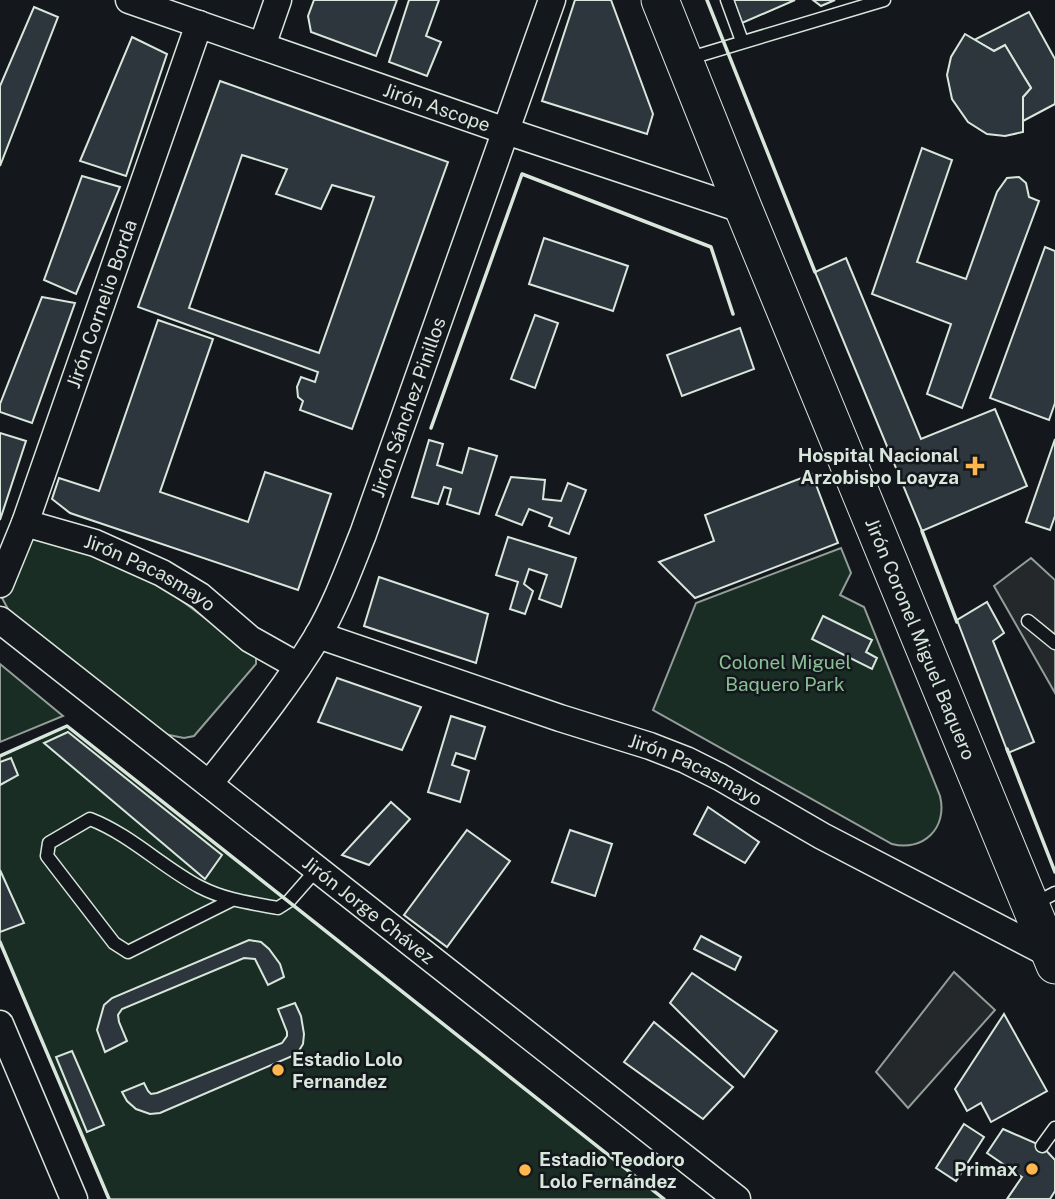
<svg xmlns="http://www.w3.org/2000/svg" width="1055" height="1199" font-family="'Public Sans',sans-serif">
<rect width="100%" height="100%" fill="#14181c"/>
<g fill="#1a2d24" stroke="#939e99" stroke-width="2">
<path d="M34 532 143 572 256 656V664L194 736 184 738 164 734 9 611 0 594Z"/>
<path d="M841 548 851 573 840 595 864 607 940 796C948 828 923 852 892 844L653 710 696 603Z"/>
<path d="M0 664 63 716 0 742Z"/>
<path d="M67 726 664 1199H109L0 942V756Z"/>
</g>
<g fill="#24282b" stroke="#939e99" stroke-width="2">
<path d="M1031 558 1055 580V693L994 586Z"/>
<path d="M954 972 995 1010 908 1108 876 1072Z"/>
</g>
<g fill="#2c363c" stroke="#d8e6dc" stroke-width="2" fill-rule="evenodd">
<path d="M314 0H397L376 56 311 32 308 16Z"/>
<path d="M409 0H439L426 36 441 42 427 76 389 62Z"/>
<path d="M575 0H611L653 114 647 134 542 101Z"/>
<path d="M733 0H795L742 23Z"/>
<path d="M813 0H835L821 6Z"/>
<path d="M34 7 58 17 0 166V86Z"/>
<path d="M1029 12 1055 59V104L1023 121V97L1031 88 1023 75 1005 45 994 51 974 40Z"/>
<path d="M965 34 994 51 1005 45 1023 75 1031 88 1023 97V132L1005 136 987 134 968 122 952 99 947 75 951 57Z"/>
<path d="M132 37 167 54 126 176 80 161Z"/>
<path d="M220 81 448 162 352 429 300 410 303 401 298 397 297 387 301 377 315 382 318 372 138 307ZM242 155 287 169 276 194 321 209 332 185 374 197 319 353 189 308Z"/>
<path d="M922 148 952 160 917 262 966 279 997 192 1007 178 1019 177 1026 183 1029 197 1039 201 962 408 927 394 951 324 872 294Z"/>
<path d="M82 176 120 187 76 294 44 280Z"/>
<path d="M544 238 628 266 613 311 529 284Z"/>
<path d="M1045 247 1055 251V403L1049 420 990 398Z"/>
<path d="M846 258 921 439 995 409 1027 486 922 531 815 272Z"/>
<path d="M42 297 75 303 32 423 0 412V404Z"/>
<path d="M535 315 558 323 535 388 511 379Z"/>
<path d="M158 320 213 339 160 492 248 522 265 472 331 494 298 590 70 513 52 499 59 478 99 491Z"/>
<path d="M740 328 754 369 682 396 667 355Z"/>
<path d="M0 433 26 441 0 520Z"/>
<path d="M1055 439V516L1050 530 1026 522Z"/>
<path d="M429 440 443 444 437 465 462 473 469 448 497 456 479 514 447 504 451 489 444 487 438 504 412 497Z"/>
<path d="M812 474 838 543 695 598 659 562 714 541 705 515Z"/>
<path d="M511 477 545 480 543 499 561 501 568 483 586 490 569 534 549 526 552 518 529 509 522 525 496 515Z"/>
<path d="M508 537 576 558 561 607 539 599 547 575 529 569 524 584 533 591 525 614 510 609 518 582 496 575Z"/>
<path d="M379 577 488 614 476 663 364 626Z"/>
<path d="M987 602 1004 633 993 641 1034 742 1008 753 957 620Z"/>
<path d="M823 616 872 640 866 652 877 658 872 669 812 639Z"/>
<path d="M337 678 421 707 402 750 318 722Z"/>
<path d="M451 716 485 727 475 759 456 753 452 765 469 771 460 802 428 792Z"/>
<path d="M68 732 222 855 205 879 44 743Z"/>
<path d="M11 758 18 775 0 785V762Z"/>
<path d="M391 802 410 819 369 865 342 855Z"/>
<path d="M708 807 759 842 745 863 694 834Z"/>
<path d="M467 830 510 861 447 947 404 915Z"/>
<path d="M570 830 612 844 595 896 552 882Z"/>
<path d="M0 870 24 923 0 932Z"/>
<path d="M701 936 741 957 735 970 694 949Z"/>
<path d="M249 940 261 942 269 949 280 964 284 977 268 985 255 959 244 958 122 1009 118 1015 119 1022 127 1041 105 1052 97 1030 104 1005 112 998Z"/>
<path d="M692 973 777 1031 744 1077 670 1003Z"/>
<path d="M295 1003 301 1016 304 1034 303 1044 297 1054 160 1113 150 1114 136 1109 127 1101 122 1092 144 1083 148 1091 151 1094 157 1093 282 1043 287 1036V1032L278 1009Z"/>
<path d="M1004 1014 1047 1091 991 1122 981 1103 967 1111 955 1089Z"/>
<path d="M654 1022 733 1087 703 1119 624 1062Z"/>
<path d="M72 1051 104 1125 87 1132 56 1057Z"/>
<path d="M964 1124 984 1137 956 1181 936 1168Z"/>
<path d="M1003 1129 1042 1146 1055 1160V1191L1050 1199H1007L1022 1177 987 1153Z"/>
</g>
<g fill="none" stroke-linecap="round" stroke-linejoin="round">
<g stroke="#d8e6dc" stroke-width="15">
<g id="service">
<path d="M727 0 742 41"/>
<path d="M687 59 884 0"/>
<path d="M1028 621 1055 643"/>
<path d="M232 900 128 952 114 943 47 856 49 843 90 819C131 835 162 867 200 887 225 900 251 903 278 908L289 901 317 869"/>
<path d="M1034 904 1055 893"/>
<path d="M1042 1146 1055 1128"/>
</g>
</g>
<g stroke="#d8e6dc" stroke-width="29">
<g id="minor">
<path id="s1" d="M129 0 506 131 744 210"/>
<path d="M262 46 278 0"/>
<path id="s2" d="M25 523 95 543 162 573 200 596 250 639 298 666"/>
<path id="s3" d="M0 584 25 523 199 24"/>
<path id="s4" d="M0 620 737 1199"/>
<path id="s5" d="M318 635 560 718 650 746 686 760 720 777 822 836 1051 955"/>
<path id="s6" d="M209 784C246 737 286 688 317 637 336 605 349 569 363 534L552 0"/>
<path d="M0 1024 74 1199"/>
</g>
</g>
<g stroke="#d8e6dc" stroke-width="39">
<g id="secondary">
<path id="s7" d="M660 0 744 210 1055 965"/>
</g>
</g>
<use href="#service" stroke="#14181c" stroke-width="12"/>
<use href="#minor" stroke="#14181c" stroke-width="26"/>
<use href="#secondary" stroke="#14181c" stroke-width="37"/>
<g stroke="#d8e6dc" stroke-width="3.5">
<path d="M707 0 815 272"/>
<path d="M431 428 522 174 711 247 733 314"/>
<path d="M922 531 957 622"/>
<path d="M1007 749 1055 872"/>
<path d="M0 756 67 726 664 1199"/>
<path d="M0 942 109 1199"/>
</g>
</g>
<g fill="#ffb74d" stroke="#14181c" stroke-width="2.5">
<path d="M971.5 455.5h7v7h7v7h-7v7h-7v-7h-7v-7h7z"/>
<circle cx="278" cy="1070" r="7"/>
<circle cx="1032" cy="1169" r="7"/>
<circle cx="525" cy="1170" r="7"/>
</g>
<g text-anchor="middle" stroke-width="5" stroke-linejoin="round" paint-order="stroke">
<g font-size="19" fill="#d8e6dc" stroke="#14181c">
<text dy="7" stroke="none"><textPath href="#s1" startOffset="326">Jirón Ascope</textPath></text>
<text dy="7" stroke="none"><textPath href="#s3" startOffset="298">Jirón Cornelio Borda</textPath></text>
<text dy="7" stroke="none"><textPath href="#s6" startOffset="430">Jirón Sánchez Pinillos</textPath></text>
<text dy="7" stroke="none"><textPath href="#s2" startOffset="135">Jirón Pacasmayo</textPath></text>
<text dy="7" stroke="none"><textPath href="#s7" startOffset="690">Jirón Coronel Miguel Baquero</textPath></text>
<text dy="7" stroke="none"><textPath href="#s5" startOffset="401">Jirón Pacasmayo</textPath></text>
<text dy="7" stroke="none"><textPath href="#s4" startOffset="469">Jirón Jorge Chávez</textPath></text>
</g>
<g font-size="19" font-weight="bold" fill="#d8e6dc" stroke="#14181c" text-anchor="end">
<text x="959" y="462">Hospital Nacional<tspan x="959" dy="22">Arzobispo Loayza</tspan></text>
<text x="292" y="1066" text-anchor="start">Estadio Lolo<tspan x="292" dy="22">Fernandez</tspan></text>
<text x="539" y="1166" text-anchor="start">Estadio Teodoro<tspan x="539" dy="22">Lolo Fernández</tspan></text>
<text x="1018" y="1176">Primax</text>
</g>
<g font-size="19" fill="#8ac095" stroke="#14181c">
<text x="785" y="669">Colonel Miguel<tspan x="785" dy="22">Baquero Park</tspan></text>
</g>
</g>
</svg>
